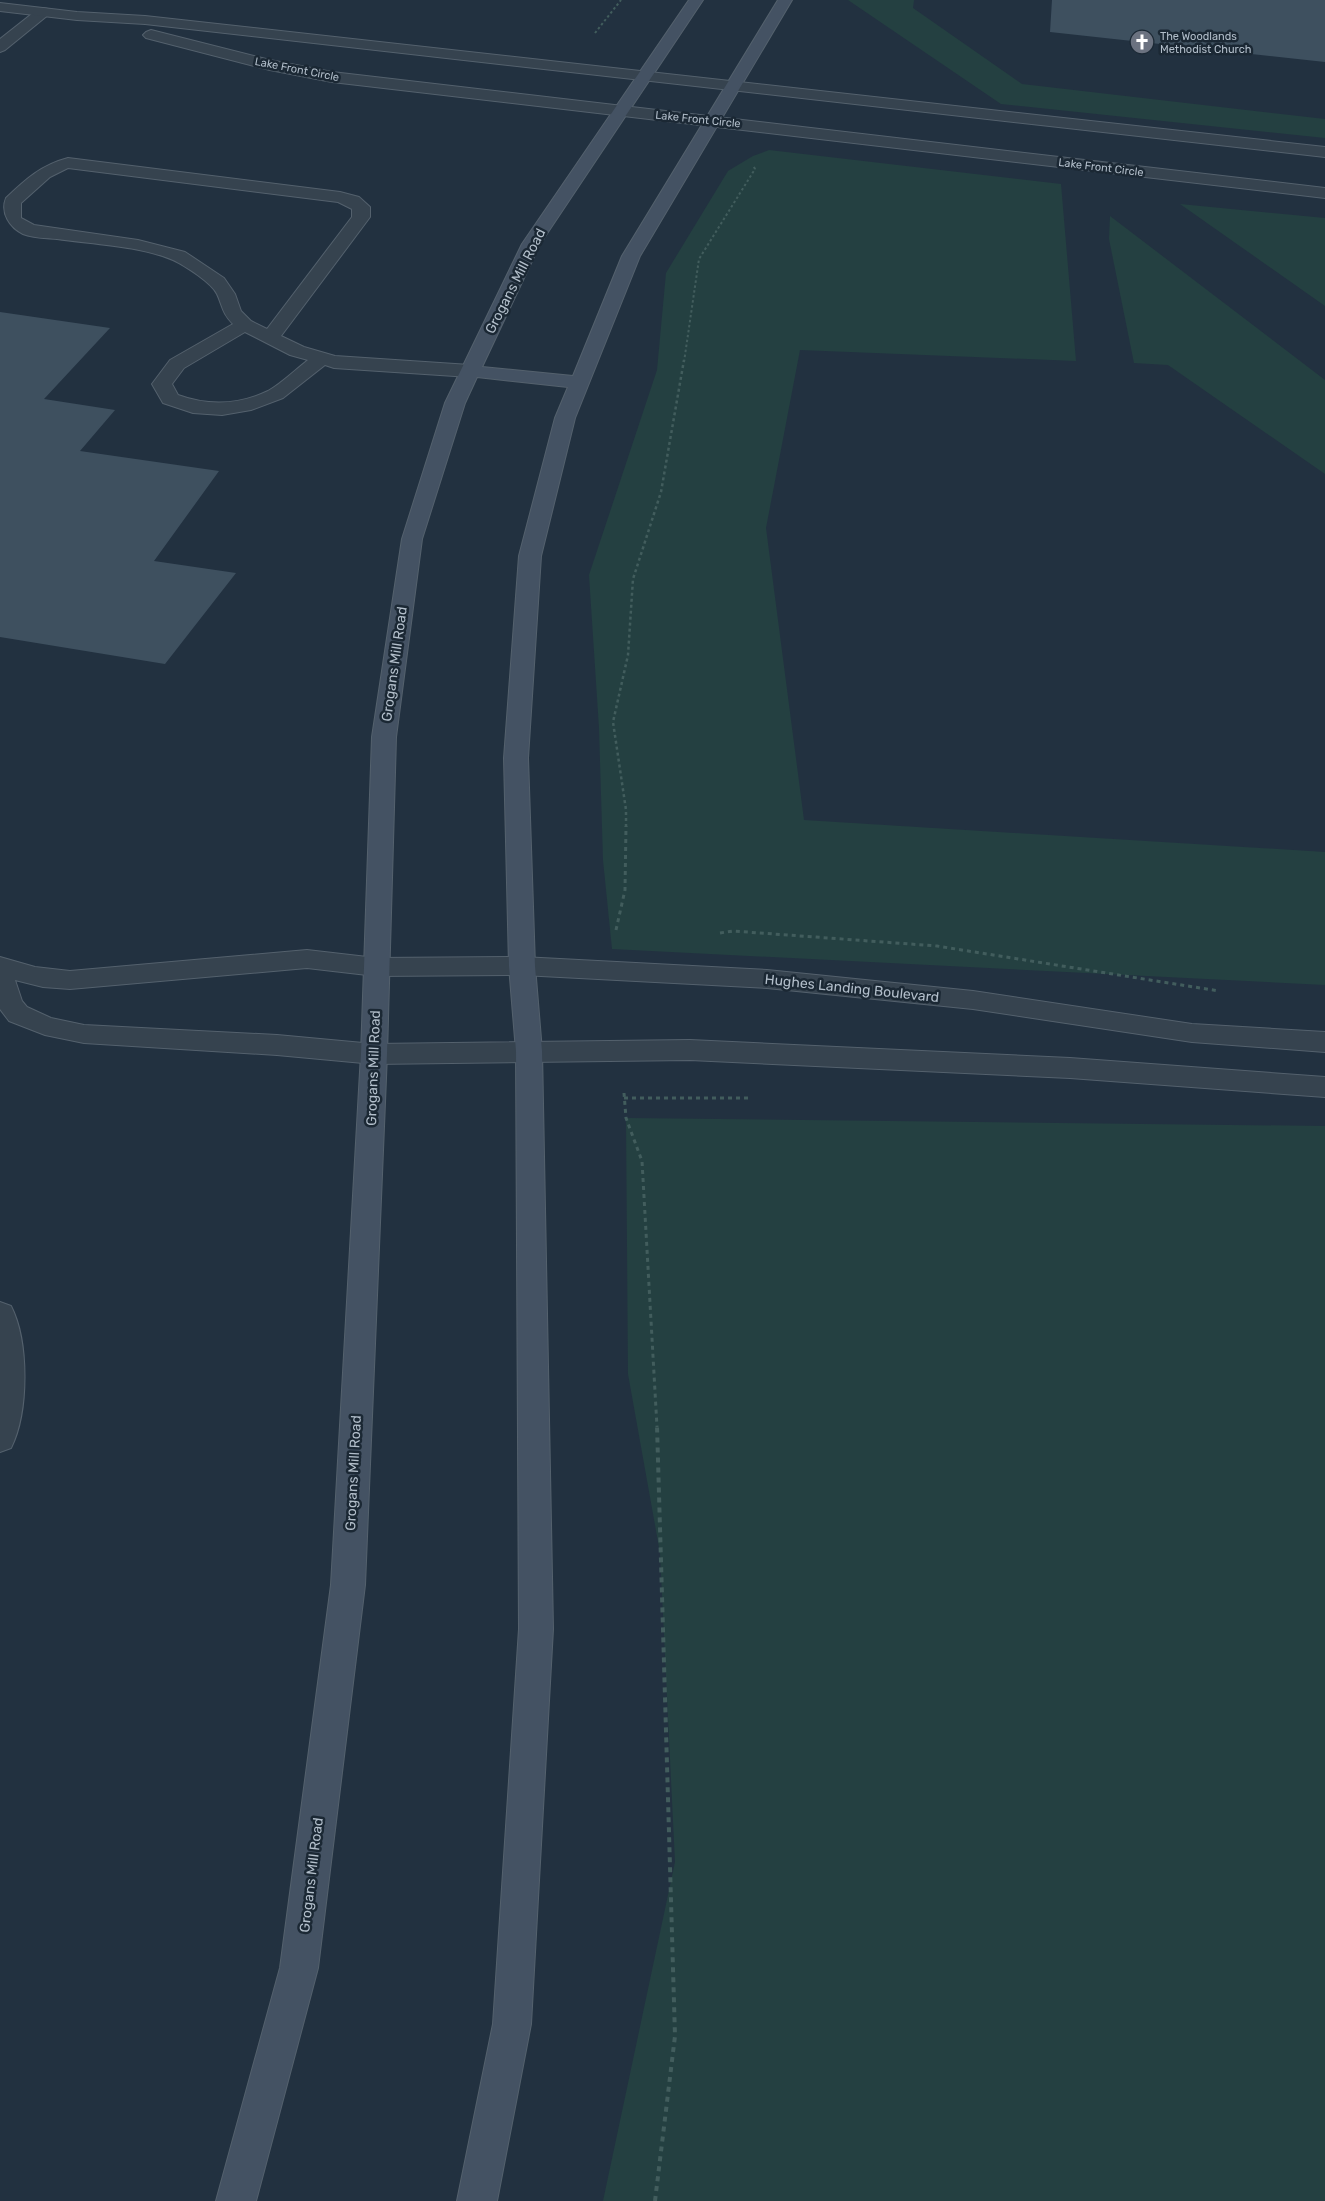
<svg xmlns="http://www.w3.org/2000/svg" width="1325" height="2201" font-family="Rubik,sans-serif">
<rect width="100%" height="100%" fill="#223140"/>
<g fill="#244041">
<path d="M848 0H914L913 8 1022 84 1325 119V138L1001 104Z"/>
<path d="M769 150 1061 184 1076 361 800 350 766 528 804 820 1325 852V985L612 949 603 860 599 728 589 575 657 370 666 273 728 171 753 156Z"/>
<path d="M1180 204 1325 218V306Z"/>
<path d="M1110 216 1325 380V474L1168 365 1134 363 1109 239Z"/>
<path d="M626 1118 1325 1126V2201H603L675 1862 660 1553 628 1374Z"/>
</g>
<g fill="#3e505f">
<path d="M1052 0H1325V62L1050 32Z"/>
<path d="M0 312 110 328 44 399 115 410 80 451 219 471 154 561 236 573 165 664 0 637Z"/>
</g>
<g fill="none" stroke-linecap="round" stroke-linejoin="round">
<g stroke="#54616d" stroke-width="2">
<g id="service">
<path d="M43 8 48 9 50 12 48 15 5 50 0 52V39L38 9Z"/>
<path d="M68 158 340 192 359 197 370 207V217L281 336 304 347 335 356 470 365 477 367 479 371 477 375 470 377 334 368 325 365 283 398 251 410 222 415 193 413 163 403 152 384 170 360 233 324C222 313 223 307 217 294 212 283 184 265 173 260 141 246 91 244 57 239 46 238 33 238 23 234 10 228 0 213 6 198 25 180 41 165 68 158ZM68 168 338 202 352 209V217L267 329 251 321 241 311 235 294 224 278 185 252 138 240 34 225 21 218V203L50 177ZM245 332 290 355 308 360C295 370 282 383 268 391 239 405 208 406 178 395L172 384 184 368Z"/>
<path d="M307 950 376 958 385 961 389 967 385 973 376 976 307 968 70 989 43 987 15 980 22 1001 27 1007 51 1018 84 1025 277 1035 374 1044 384 1047 387 1054 384 1061 374 1064 277 1055 84 1043 45 1035 9 1021 0 1009V957L35 967 70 971Z"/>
<path d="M0 1302 11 1306C29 1341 29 1412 11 1448L0 1452Z"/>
</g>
</g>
<g stroke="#54616d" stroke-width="2">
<g id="tertiary">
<path d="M0 3 77 12 145 16 1325 147V157L145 24 77 20 0 11Z"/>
<path d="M151 30 270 60 332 72 1325 188V198L332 82 270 70 146 38 143 35 146 32Z"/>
<path d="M522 957 767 970 973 991 1192 1024 1325 1032V1052L1192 1042 973 1009 767 988 522 975 376 976 367 973 363 967 367 961 376 958Z"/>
<path d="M690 1040 1070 1058 1325 1077V1097L1070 1078 690 1060 374 1064 364 1061 361 1054 364 1047 374 1044Z"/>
</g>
</g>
<g stroke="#54616d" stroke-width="2">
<path id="secondary" d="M689 0H703L540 244 482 367 573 376 622 256 778 0H792L640 256 575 418 541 556 528 758 535 966 542 1051 553 1629 531 2024 497 2201H457L493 2024 519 1629 516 1051 509 966 504 758 519 556 555 418 568 387 477 377 465 403 422 539 396 737 387 1054 365 1585 318 1968 256 2201H216L280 1968 331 1585 361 1054 372 737 402 539 445 403 522 244Z"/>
</g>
<g stroke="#425d5d" stroke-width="2" stroke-dasharray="2.5 2.5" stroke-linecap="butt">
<path d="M595 33 621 0"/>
<path d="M684 362 699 259 755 169 753 165"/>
</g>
<path stroke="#425d5d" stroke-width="2.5" stroke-dasharray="3 3" stroke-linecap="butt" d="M626 827V810L613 722 628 655 633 579 661 492 684 360"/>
<g stroke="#425d5d" stroke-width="3" stroke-dasharray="4 4" stroke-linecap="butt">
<path d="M616 930 625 890 626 826"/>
<path d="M720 933 733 931 937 946 1219 991"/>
<path d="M624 1093 626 1118 642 1161 657 1427"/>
<path d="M624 1098H748"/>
</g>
<path stroke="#425d5d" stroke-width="4" stroke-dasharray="5 5" stroke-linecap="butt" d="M655 2201 675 2036 657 1426"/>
<use href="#service" fill="#36434f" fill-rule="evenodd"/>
<use href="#tertiary" fill="#36434f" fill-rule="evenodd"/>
<use href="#secondary" fill="#445263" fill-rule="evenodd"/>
</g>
<defs>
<g id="church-disc" transform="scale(1.25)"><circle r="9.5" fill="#6b7280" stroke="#1b2834"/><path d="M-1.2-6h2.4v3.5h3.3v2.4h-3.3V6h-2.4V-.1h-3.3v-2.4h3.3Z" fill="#fff"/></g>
</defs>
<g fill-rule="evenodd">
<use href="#church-disc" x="1142" y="42"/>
</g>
<g text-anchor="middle" stroke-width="5" stroke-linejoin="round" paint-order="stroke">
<g font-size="11" fill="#b2beca" stroke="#1b2834" text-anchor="start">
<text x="1160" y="40">The Woodlands<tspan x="1160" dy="13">Methodist Church</tspan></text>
</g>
<g font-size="11" fill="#b2beca" stroke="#1b2834">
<text transform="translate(297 69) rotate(11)" y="4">Lake Front Circle</text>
<text transform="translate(698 119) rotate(6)" y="4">Lake Front Circle</text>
<text transform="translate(1101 167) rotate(7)" y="4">Lake Front Circle</text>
</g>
<g font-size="14" fill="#b2beca" stroke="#1b2834">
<text transform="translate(515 281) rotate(-63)" y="5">Grogans Mill Road</text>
<text transform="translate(394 664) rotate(-82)" y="5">Grogans Mill Road</text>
<text transform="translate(852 988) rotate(6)" y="5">Hughes Landing Boulevard</text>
<text transform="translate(373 1068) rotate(-88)" y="5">Grogans Mill Road</text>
<text transform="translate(353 1473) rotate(-87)" y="5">Grogans Mill Road</text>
<text transform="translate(311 1875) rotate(-83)" y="5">Grogans Mill Road</text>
</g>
</g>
</svg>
